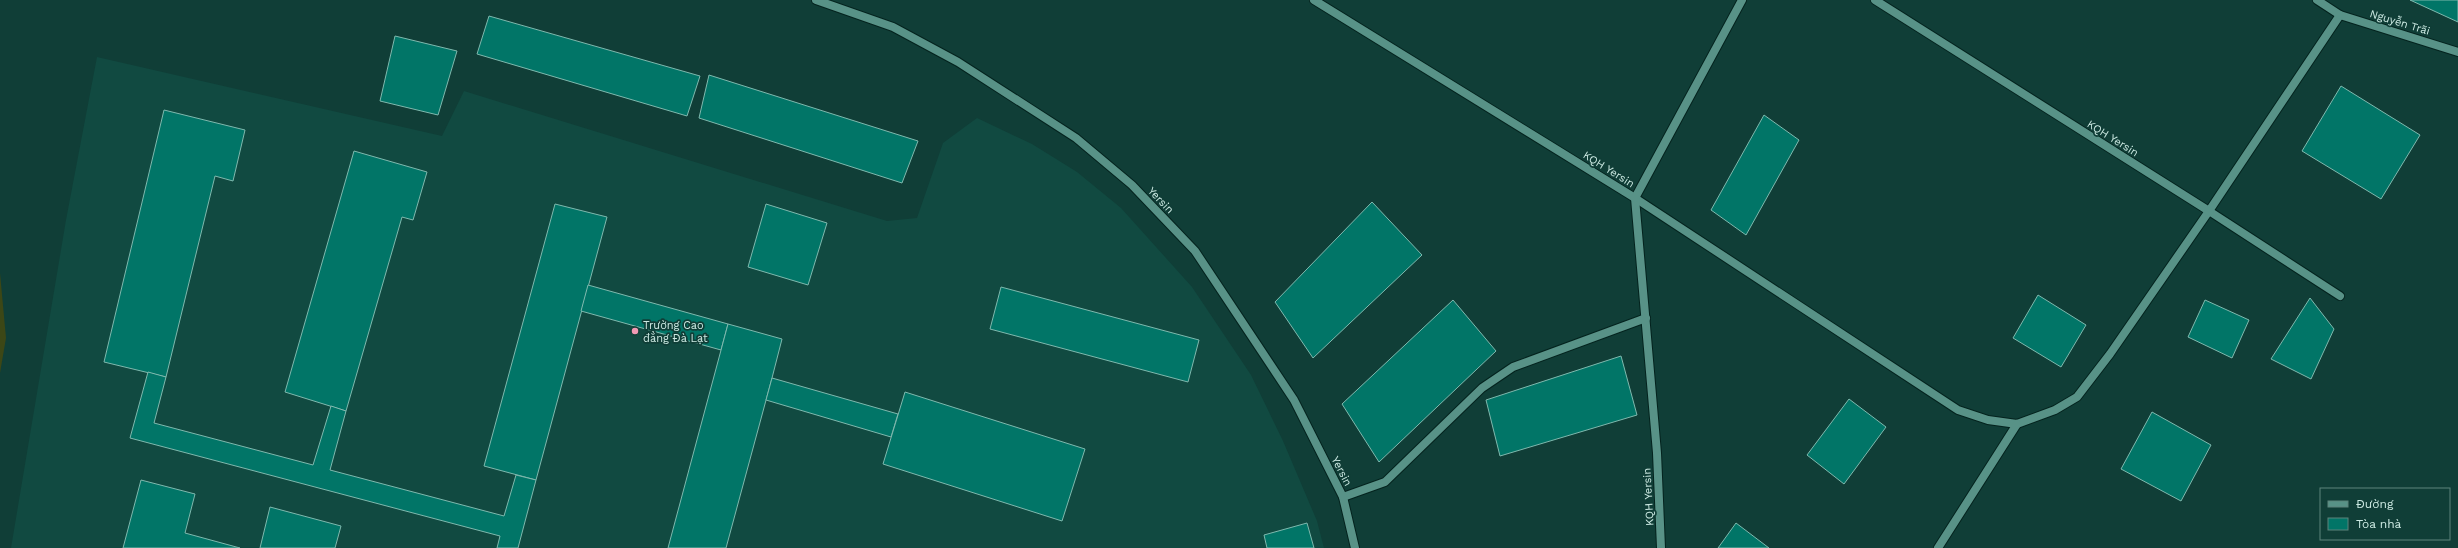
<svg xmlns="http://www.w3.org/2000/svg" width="2458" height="548" font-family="'Work Sans',sans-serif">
<rect width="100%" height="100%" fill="#103e37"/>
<path fill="#114a41" d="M97 57 442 136 464 91 887 221 917 218 943 143 977 118 1032 144 1077 172 1121 208 1192 287 1251 375 1283 441 1317 521 1324 548H11L66 220Z"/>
<path fill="#3c4716" d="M0 273 6 338 0 373Z"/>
<g fill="#017567" stroke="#7fb9ae">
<path d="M2410 0H2458V22Z"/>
<path d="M489 16 700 76 687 116 477 54Z"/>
<path d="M395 36 457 51 438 115 380 101Z"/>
<path d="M709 75 918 141 902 183 699 118Z"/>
<path d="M2341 86 2420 135 2381 199 2302 151Z"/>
<path d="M164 110 245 130 233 181 215 176 166 377 104 362Z"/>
<path d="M1764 115 1799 140 1746 235 1711 210Z"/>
<path d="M354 151 427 172 413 220 402 217 346 411 285 392Z"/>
<path d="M1372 202 1422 255 1313 358 1275 302Z"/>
<path d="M555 204 607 217 536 480 484 466Z"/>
<path d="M766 204 827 223 808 285 748 267Z"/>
<path d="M588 285 728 324 721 350 581 311Z"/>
<path d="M1001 287 1199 340 1188 382 990 329Z"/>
<path d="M2038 295 2086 325 2061 367 2013 338Z"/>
<path d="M2310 298 2334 329 2311 379 2271 359Z"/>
<path d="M1453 300 1496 351 1379 462 1342 404Z"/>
<path d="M2205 300 2249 320 2232 358 2188 337Z"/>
<path d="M728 324 782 339 772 378 726 548H668Z"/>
<path d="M1621 356 1637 415 1500 456 1486 400Z"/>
<path d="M148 372 166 377 154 423 313 465 331 406 346 411 330 470 504 516 516 475 536 480 518 548H497L500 536 130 438Z"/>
<path d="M772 378 898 414 891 437 766 400Z"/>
<path d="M905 392 1085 449 1062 521 883 464Z"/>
<path d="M1849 399 1886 427 1844 484 1807 455Z"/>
<path d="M2152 412 2211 445 2181 501 2121 469Z"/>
<path d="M141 480 195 494 185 533 240 548H123Z"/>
<path d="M270 507 341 526 335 548H260Z"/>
<path d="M1307 523 1314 548H1267L1264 535Z"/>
<path d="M1736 523 1769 548H1718Z"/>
</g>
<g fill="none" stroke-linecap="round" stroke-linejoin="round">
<g stroke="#04231e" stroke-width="10">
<g id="service">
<path d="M1635 198 1958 410 1988 420 2017 424 2055 410 2077 397 2110 354 2209 211 2340 296"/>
<path d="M1938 548 2017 424"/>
</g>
</g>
<g stroke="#04231e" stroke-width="10">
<g id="minor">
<path d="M1314 0 1635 198 1657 453 1661 548"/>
<path d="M1875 0 2209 211 2340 15"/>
<path d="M2317 0 2340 15 2458 52"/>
<path d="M1635 198 1742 0"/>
<path d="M1343 497 1385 482 1482 388 1513 367 1646 318"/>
</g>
</g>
<g stroke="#04231e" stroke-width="10">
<path id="tertiary" d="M816 0 893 27 958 62 1076 138 1132 185 1195 251 1294 400 1343 497 1355 548"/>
</g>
<use href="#service" stroke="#589287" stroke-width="8"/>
<use href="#minor" stroke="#589287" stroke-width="8"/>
<use href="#tertiary" stroke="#589287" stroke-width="8"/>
</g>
<circle fill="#f19ab4" stroke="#103e37" stroke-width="1.5" cx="635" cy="331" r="4"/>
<g text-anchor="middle" stroke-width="3.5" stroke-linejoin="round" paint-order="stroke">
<g font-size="11" fill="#cdeae3" stroke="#103e37">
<text transform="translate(2400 22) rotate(17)" y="4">Nguyễn Trãi</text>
<text transform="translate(2113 138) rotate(32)" y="4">KQH Yersin</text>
<text transform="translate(1609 169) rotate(32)" y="4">KQH Yersin</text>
<text transform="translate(1161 200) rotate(46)" y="4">Yersin</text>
<text transform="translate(1342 471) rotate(63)" y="4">Yersin</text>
<text transform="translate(1648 497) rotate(-93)" y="4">KQH Yersin</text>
</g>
<g font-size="11" fill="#cdeae3" stroke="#103e37" text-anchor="start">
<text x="643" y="329">Trường Cao<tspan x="643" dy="13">đẳng Đà Lạt</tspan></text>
</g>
</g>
<rect x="2320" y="488" width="130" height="52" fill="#103e37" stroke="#5c837c"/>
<rect x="2328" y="501" width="20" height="6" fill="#589287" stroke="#5c837c"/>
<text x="2356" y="508" font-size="12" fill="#cdeae3">Đường</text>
<rect x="2328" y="518" width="20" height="12" fill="#017567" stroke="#5c837c"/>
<text x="2356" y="528" font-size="12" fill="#cdeae3">Tòa nhà</text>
</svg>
